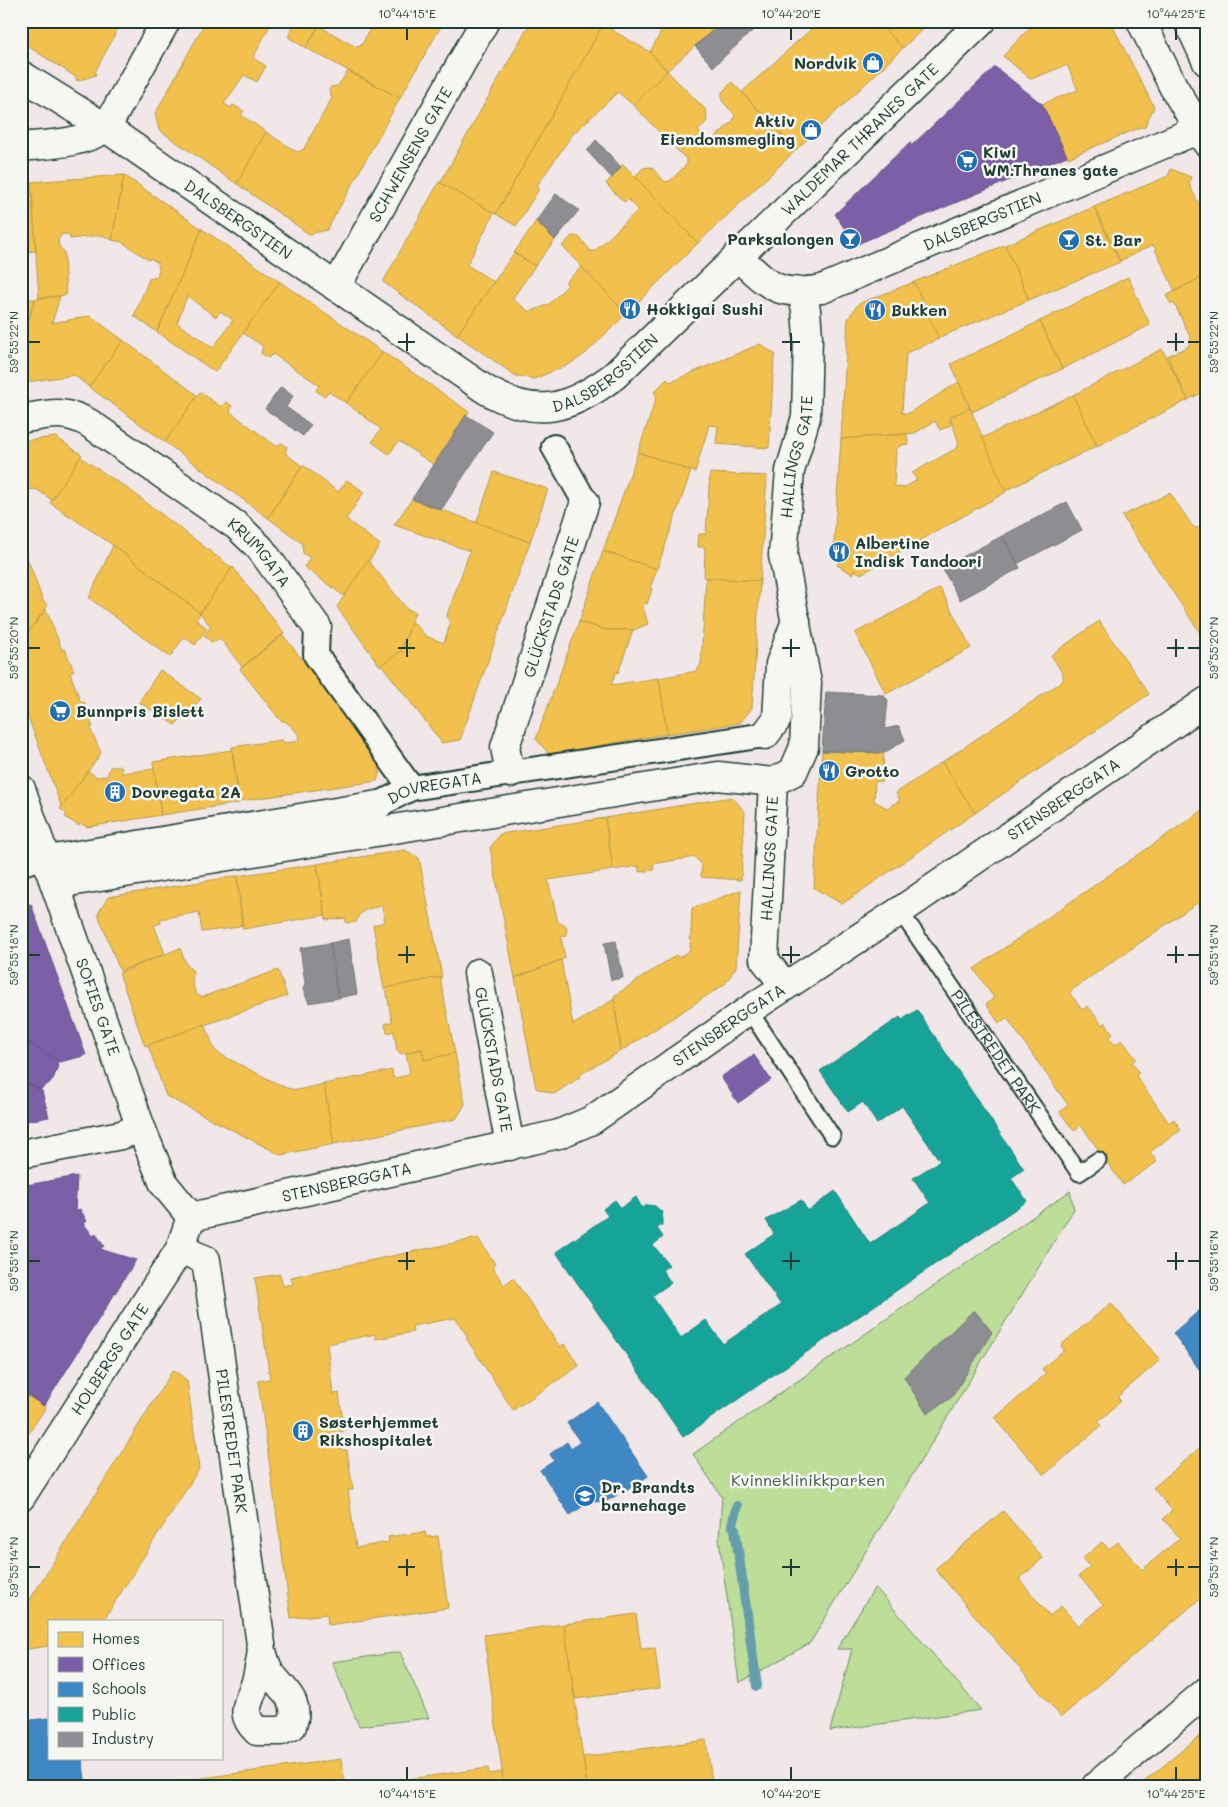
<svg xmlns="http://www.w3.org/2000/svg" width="1228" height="1807" font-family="Mali,sans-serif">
<rect width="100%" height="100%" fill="#f1e7e8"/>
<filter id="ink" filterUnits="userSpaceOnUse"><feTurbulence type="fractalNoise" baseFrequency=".02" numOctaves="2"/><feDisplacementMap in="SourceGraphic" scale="10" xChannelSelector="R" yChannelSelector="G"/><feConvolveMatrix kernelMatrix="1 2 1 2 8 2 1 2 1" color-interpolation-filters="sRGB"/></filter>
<g filter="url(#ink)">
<g fill="#bcde98" stroke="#6e8e66">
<path d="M1070 1191 1074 1209 810 1643 739 1683 719 1540 722 1497 693 1454Z"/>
<path d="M875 1587 981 1710 830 1731 852 1649H837Z"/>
<path d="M400 1652 429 1718 359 1726 332 1662Z"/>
</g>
<g fill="#f2c14e" stroke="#b39946" fill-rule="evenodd">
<path d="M21 21H122L95 72 96 75 77 81 76 77 21 42Z"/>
<path d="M206 21H258L269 27 253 58 266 66 257 82 244 75 224 104 231 108 233 105 244 111 241 115 266 132 237 184 159 130 155 114Z"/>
<path d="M296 21H321L306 48 288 37Z"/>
<path d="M374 21H444L400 98 306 48 319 26 356 47 361 46Z"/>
<path d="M531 21H597L603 25 496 214 440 183Z"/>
<path d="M667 21H723L667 71 650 52Z"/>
<path d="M820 21H877L903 48 796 150 742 92Z"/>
<path d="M877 21H931L903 48Z"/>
<path d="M1036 21H1110L1154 107 1144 128 1141 127 1068 158 1042 104 1078 90 1067 65 1031 79 1003 56Z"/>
<path d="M603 25 650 52 667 71 633 105 618 92 572 135 536 187 539 189 516 226 496 214Z"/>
<path d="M348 71 400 98 327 230 309 234 237 184 266 132 297 152 303 150 332 98 329 90 331 87 338 86Z"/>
<path d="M667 71 706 110 707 121 698 131 709 143 733 121 735 115 722 101V92L732 82 796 150 698 243 634 177 643 168 651 167 665 182 670 181 687 164V160L633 105Z"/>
<path d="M623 164 698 243 626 314 562 246 572 236 579 237 591 251H595L637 211V208L628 199 624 202 606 184Z"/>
<path d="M1171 169 1191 177 1189 184 1207 221V274L1175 291 1153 245 1120 261 1094 207 1168 176Z"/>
<path d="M124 175 202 229 157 332 134 316 149 279 157 277 159 269 157 262 150 258 149 260 122 242 112 240Z"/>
<path d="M124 175 112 240 102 235 70 239 69 234H62L58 240 59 246 64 252 66 295 39 298 31 182Z"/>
<path d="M439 182 494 213 467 265 494 282 457 335 383 282Z"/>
<path d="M32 191 36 251 21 252V192Z"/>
<path d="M1094 207 1120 262 1029 300 1005 245Z"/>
<path d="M536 221 555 240 535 266 514 253Z"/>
<path d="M202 229 280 282 215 372 157 332ZM187 296 216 317 220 311 233 320 213 348 177 323Z"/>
<path d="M1005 245 1029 300 938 338 914 282Z"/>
<path d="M514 253 535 266 512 299 530 312 549 304 568 285 565 282 582 267 626 314 585 354 570 364 534 379 516 376 457 335Z"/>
<path d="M1207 274V390L1188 400 1167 356 1188 347 1191 339 1174 303 1171 304 1166 296Z"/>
<path d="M1128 277 1150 325 1062 369 1040 321Z"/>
<path d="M280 282 383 352 346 403 329 392 324 396 316 391 319 385 273 354 268 358 261 353 263 346 243 333Z"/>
<path d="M914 282 939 339 906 353 902 412 907 414 959 382 970 408 950 417 951 425 940 430 935 421 915 433 841 439 848 319 858 304Z"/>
<path d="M60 296 52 323 90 316 123 340 89 387 74 375 21 383V345L35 299Z"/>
<path d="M21 299H35L21 345Z"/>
<path d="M1040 321 1062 369 972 412 951 364Z"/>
<path d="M123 340 198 396 165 442 89 387Z"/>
<path d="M760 344 776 355 774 359 769 448 716 444 718 426 709 425 695 472 638 452 657 396 654 392 667 379 670 382Z"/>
<path d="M1162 349 1188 400 1097 446 1073 395Z"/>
<path d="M383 352 469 412 434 465 399 441 389 454 372 442 381 429 346 403Z"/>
<path d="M200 392 221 407 226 402 232 406 230 412 276 446 282 443 287 447 285 453 302 466 268 518 165 442Z"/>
<path d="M1073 395 1097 446 1005 491 982 438Z"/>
<path d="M970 408 1006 492 861 574 855 570 852 574 837 565 840 561 833 557 841 439 907 434 908 444 901 445 896 450 894 486 904 488 917 480 912 473 957 448 959 443 950 417Z"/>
<path d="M56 437 82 455 52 500 36 489 21 491V441Z"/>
<path d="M638 452 691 471 657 569 603 551Z"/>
<path d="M80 457 131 491 232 568 200 613 113 545 50 503Z"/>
<path d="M303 465 338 492 347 480 364 492 346 519 380 545 344 596 304 567 310 558 303 553 302 543 268 518Z"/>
<path d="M494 472 548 489 530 542 476 524Z"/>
<path d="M710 473 767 476 760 581 704 578 705 547H698L699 534H706Z"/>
<path d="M1170 493 1193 527 1203 529 1207 534V643L1122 516Z"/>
<path d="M412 499 530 542 460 740 442 743 381 664 401 651 412 621 426 636 444 643 450 624 447 615 470 551 394 525Z"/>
<path d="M21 541 43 601 48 605 21 642Z"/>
<path d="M113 545 200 613 196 620 207 628 195 645 184 637 170 657 89 598Z"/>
<path d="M603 551 657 569 650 588 652 589 647 604 644 603 643 607 648 624 633 630H606L579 622Z"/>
<path d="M368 560 407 609 415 612 401 651 380 666 337 607Z"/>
<path d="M233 567 284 633 242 667 220 638 212 643 204 635 211 627 200 613Z"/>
<path d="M706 578 760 581 752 708 740 723 667 734 659 678 697 671 701 664Z"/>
<path d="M940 588 971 648 886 694 855 633Z"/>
<path d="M46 609 62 650 65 649 74 671 70 673 81 703 84 702 93 727 90 728 101 753 62 808 21 698V642Z"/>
<path d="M1099 621 1149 694 975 813 942 762 1063 681V674L1051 655Z"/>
<path d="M579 622 606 630H633L618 673 616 672 611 685 659 678 667 734 549 754 536 739Z"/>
<path d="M283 635 382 763 377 781 239 801 232 747 281 740 285 743 299 741 298 734 292 727 285 721H281L240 669Z"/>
<path d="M160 670 201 699 175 725 139 702Z"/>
<path d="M232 750 239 803 161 815 153 762Z"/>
<path d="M822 751 884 753 882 782 875 781 874 801 887 808 900 800 896 793 942 762 975 813 842 904 814 888Z"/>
<path d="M121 766 122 773 154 769 161 815 87 827 80 823 79 826 65 817 67 814 60 809 88 771 97 777 107 776 110 767Z"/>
<path d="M732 797 745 812 741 880 701 877 702 865 695 857 653 864 654 870 639 872V866L613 870 605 818Z"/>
<path d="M1207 807V917L1197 903 1069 992 1082 1010 1088 1006 1102 1025 1105 1022 1113 1034 1109 1037 1115 1045 1122 1040 1136 1059 1132 1062 1139 1073 1136 1076 1169 1123 1174 1119 1181 1130 1150 1152 1157 1162 1123 1185 1081 1125 1074 1131 1060 1112 1068 1105 1007 1018 999 1023 986 1004 994 998 974 969Z"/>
<path d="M605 818 613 870 548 880 558 922 567 927 566 935 561 937 565 958 515 978 490 848 500 834Z"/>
<path d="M405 850 419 858 442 977 384 989 373 925 385 922 382 906 367 909 359 915 356 922 346 923 345 918 326 920 317 864Z"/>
<path d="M317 864 325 915 243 929 237 876Z"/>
<path d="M237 876 242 925 232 928 202 932 199 912 160 919 161 923 154 925 165 954 120 971 98 914 108 897Z"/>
<path d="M741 890 736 967 725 984 621 1051 614 996 676 955 678 958 690 951 692 908Z"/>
<path d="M180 948 186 964 193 971 192 981 196 994 202 997 278 970 287 996 145 1046 119 973Z"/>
<path d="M561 960 573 1025 614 999 621 1051 579 1075 580 1077 554 1094 536 1088 515 978Z"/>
<path d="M440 977 455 1053 424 1060 422 1049 402 1054 397 1051 394 1031 387 1033 385 1024 392 1022 386 988Z"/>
<path d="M205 1024 215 1051 227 1058 286 1088 298 1090 324 1084 334 1144 281 1155 166 1096 148 1045Z"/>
<path d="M422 1049 424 1060 455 1053 465 1104 456 1119 334 1144 324 1084 392 1070 393 1078 405 1076 410 1072 406 1053Z"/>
<path d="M478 1238 495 1264 492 1267 504 1285 513 1278 560 1347 564 1344 579 1366 513 1410 466 1338 468 1337 455 1318 412 1326 413 1332 376 1339 375 1334 327 1344 333 1394 339 1393 344 1431 339 1432 342 1450H347L353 1490H348L356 1548 389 1542 388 1537 425 1532 426 1537 438 1536 448 1608 328 1625 327 1614 291 1618 258 1381 270 1379 255 1278 280 1274 283 1286 293 1284 291 1277Z"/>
<path d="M1111 1303 1160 1360 1117 1397 1121 1401 1098 1422 1101 1426 1044 1475 995 1418 1046 1374 1042 1369 1064 1350 1061 1345Z"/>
<path d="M173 1370 187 1380 199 1469 103 1621H49V1646L21 1650V1614Z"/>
<path d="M21 1391 46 1407 21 1445Z"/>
<path d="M1204 1444 1207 1448V1593L1061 1717 935 1569 1003 1511 1043 1558 1019 1579 1050 1616 1061 1606 1078 1626 1103 1605 1079 1576 1090 1567 1082 1559 1102 1542 1109 1549 1118 1542 1142 1570 1180 1538 1163 1519 1172 1510 1153 1488Z"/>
<path d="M636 1614 641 1649 655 1648 660 1688 575 1699 564 1624Z"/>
<path d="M564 1624 587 1786H504L484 1635Z"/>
<path d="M1207 1729V1749L1197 1738Z"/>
<path d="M1197 1738 1207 1749V1786H1139Z"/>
<path d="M706 1740 712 1781 695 1783V1786H587L583 1757Z"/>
<path d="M341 1759 345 1786H144Z"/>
<path d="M488 1768 489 1774 502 1772 504 1786H359Z"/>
</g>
<g fill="#7b5ea7" stroke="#5f5484">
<path d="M995 67 1042 104 1067 156 855 245 835 214 910 142 911 146Z"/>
<path d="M31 904 86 1055 84 1056 60 1062 21 1038V907Z"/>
<path d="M21 1038 58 1061 57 1070 52 1081 40 1090 21 1079Z"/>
<path d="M754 1055 771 1080 738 1103 721 1077Z"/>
<path d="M21 1079 42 1091 49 1117 21 1122Z"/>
<path d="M77 1176 75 1212 80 1209 87 1221 84 1224 93 1236 96 1234 104 1246 100 1249 136 1260 44 1406 21 1391V1186Z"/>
</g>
<g fill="#3f88c5" stroke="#35729a">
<path d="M1207 1304V1380L1173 1333Z"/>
<path d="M597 1402 648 1476 626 1491 619 1481 617 1495 603 1503 592 1500 570 1515 540 1470 554 1461 550 1454 567 1442 571 1449 580 1442 567 1423Z"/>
<path d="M49 1718V1758H82L86 1786H21V1721Z"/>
</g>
<path fill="#17a398" stroke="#19847a" d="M917 1010 1024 1169 1011 1178 1027 1201 683 1437 556 1252 608 1216 603 1209 615 1200 621 1208 636 1197 642 1208 647 1205 655 1206 662 1212V1225L657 1228 663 1237 653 1245 669 1265 662 1270 671 1283 652 1296 681 1338 706 1320 723 1344 781 1305 745 1254 774 1234 766 1220 801 1200 808 1211 835 1191 870 1244 930 1203 913 1178 940 1161 902 1106 877 1124 863 1102 848 1112 820 1071 900 1017 902 1020Z"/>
<g fill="#8d8d92" stroke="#6c7576">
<path d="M723 21H763L713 67 695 46Z"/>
<path d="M596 140 621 167 612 178 587 151Z"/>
<path d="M556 194 579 210 555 240 536 221Z"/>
<path d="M281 387 293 396 286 407 311 425 303 436 265 409Z"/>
<path d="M466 415 493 432 441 510 412 499Z"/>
<path d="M1067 502 1082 530 1017 564 1002 536Z"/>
<path d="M1002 536 1020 568 960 600 942 568Z"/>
<path d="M826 692 883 695 888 700 885 729 899 726 905 740 884 753 822 751Z"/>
<path d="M349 939 357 994 338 998 330 943Z"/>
<path d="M616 941 623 978 611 980 604 943Z"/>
<path d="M330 943 338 998 309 1003 303 990 305 983 300 948Z"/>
<path d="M974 1310 992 1332 952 1397 927 1414 904 1377Z"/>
</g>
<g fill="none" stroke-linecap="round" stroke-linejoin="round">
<path stroke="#669daa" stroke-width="10" d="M737 1506 732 1525 735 1529 757 1686"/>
<g stroke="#1f3d34" stroke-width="19">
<g id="service">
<path d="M21 868 48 860"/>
<path id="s1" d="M900 911 1079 1173 1098 1160"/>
<path d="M749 1010 832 1136"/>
</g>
</g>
<g stroke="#1f3d34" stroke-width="28">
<g id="pedestrian">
<path d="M554 447 585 502"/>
<path d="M317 627 316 655 411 788"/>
<path id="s2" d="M378 805 411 788 765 735"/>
</g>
</g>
<g stroke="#1f3d34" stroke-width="31">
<g id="minor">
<path d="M106 128 166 21"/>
<path id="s3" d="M737 256C770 286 776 297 822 289L1197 130"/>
<path id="s4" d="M336 287 485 21"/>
<path id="s5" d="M21 419C48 414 64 409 89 423L237 526 260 548 317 627"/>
<path d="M765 735 777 719 780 664 796 621"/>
<path id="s6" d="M510 773 505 747 585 502"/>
<path id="s7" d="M21 789 141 1128 164 1184 191 1217"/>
<path d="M48 860 378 805"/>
<path d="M57 884 718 776 773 782"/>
<path id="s8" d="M478 973 510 1146"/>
<path id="s9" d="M785 986 764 959 773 782 793 772 804 747 807 683 783 555 790 471 806 417 808 337 806 310 802 293"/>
<path d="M21 1154 121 1135 141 1128"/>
<path id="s10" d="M180 1249 206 1260 262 1651C264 1658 266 1667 271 1674 284 1692 301 1700 292 1726L281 1731H257C238 1713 249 1703 256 1682 259 1672 260 1662 262 1651"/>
<path d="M1096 1786 1207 1691"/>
</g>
</g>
<g stroke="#1f3d34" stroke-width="31">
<g id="tertiary">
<path id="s11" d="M21 75 106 128 486 390C537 419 568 410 614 376L982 21"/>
<path d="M21 147C51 144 80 144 106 128"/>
<path id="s12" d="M21 1497 180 1249 191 1217 559 1134 592 1120 749 1010 900 911 1207 701"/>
</g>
</g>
<g stroke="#1f3d34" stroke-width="31">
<g id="secondary">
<path d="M1141 21 1173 86 1207 143"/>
<path d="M1188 21 1207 62"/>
</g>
</g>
<use href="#service" stroke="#f6f6f2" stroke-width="15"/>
<use href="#pedestrian" stroke="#f6f6f2" stroke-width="24"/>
<use href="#minor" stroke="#f6f6f2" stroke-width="28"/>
<use href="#tertiary" stroke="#f6f6f2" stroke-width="28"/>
<use href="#secondary" stroke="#f6f6f2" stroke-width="28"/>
</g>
</g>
<path fill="none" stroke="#1f3d34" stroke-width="2" d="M407 28V40M791 28V40M1176 28V40M407 333V351M791 333V351M1176 333V351M28 342H40M398 342H415M782 342H800M1167 342H1184M1188 342H1200M407 639V657M791 639V657M1176 639V657M28 648H40M398 648H415M782 648H800M1167 648H1184M1188 648H1200M407 946V963M791 946V963M1176 946V963M28 955H40M398 955H415M782 955H800M1167 955H1184M1188 955H1200M407 1252V1270M791 1252V1270M1176 1252V1270M28 1261H40M398 1261H415M782 1261H800M1167 1261H1184M1188 1261H1200M407 1559V1576M791 1559V1576M1176 1559V1576M28 1567H40M398 1567H415M782 1567H800M1167 1567H1184M1188 1567H1200M407 1767V1780M791 1767V1780M1176 1767V1780"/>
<defs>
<g id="shop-disc" transform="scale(1.125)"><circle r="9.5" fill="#1f6fb2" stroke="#f6f6f2"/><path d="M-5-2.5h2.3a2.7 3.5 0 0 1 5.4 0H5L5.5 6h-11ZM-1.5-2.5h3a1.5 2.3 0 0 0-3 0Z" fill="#fff"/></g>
<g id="supermarket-disc" transform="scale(1.125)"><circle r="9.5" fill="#1f6fb2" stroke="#f6f6f2"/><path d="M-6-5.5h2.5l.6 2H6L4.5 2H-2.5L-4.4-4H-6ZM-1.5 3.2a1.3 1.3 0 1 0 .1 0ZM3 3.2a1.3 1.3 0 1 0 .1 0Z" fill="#fff"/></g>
<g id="bar-disc" transform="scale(1.125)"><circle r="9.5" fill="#1f6fb2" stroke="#f6f6f2"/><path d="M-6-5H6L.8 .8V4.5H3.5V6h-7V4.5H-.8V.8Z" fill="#fff"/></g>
<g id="restaurant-disc" transform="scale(1.125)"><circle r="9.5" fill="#1f6fb2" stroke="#f6f6f2"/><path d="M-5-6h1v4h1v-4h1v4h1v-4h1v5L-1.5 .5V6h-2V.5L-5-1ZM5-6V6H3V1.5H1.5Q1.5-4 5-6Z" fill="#fff"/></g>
<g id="building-disc" transform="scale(1.125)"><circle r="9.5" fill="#1f6fb2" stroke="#f6f6f2"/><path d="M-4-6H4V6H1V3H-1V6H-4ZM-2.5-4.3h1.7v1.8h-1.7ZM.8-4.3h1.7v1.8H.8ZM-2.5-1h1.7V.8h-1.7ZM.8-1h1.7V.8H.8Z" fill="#fff"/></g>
<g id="school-disc" transform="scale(1.125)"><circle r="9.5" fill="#1f6fb2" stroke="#f6f6f2"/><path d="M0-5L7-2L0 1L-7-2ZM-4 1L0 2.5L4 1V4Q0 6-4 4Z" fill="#fff"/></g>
</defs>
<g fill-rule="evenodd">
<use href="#shop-disc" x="873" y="63"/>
<use href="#shop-disc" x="811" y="130"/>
<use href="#supermarket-disc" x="967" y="161"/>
<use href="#bar-disc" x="850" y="239"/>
<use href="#bar-disc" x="1069" y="240"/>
<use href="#restaurant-disc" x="630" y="309"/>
<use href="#restaurant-disc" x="875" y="310"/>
<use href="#restaurant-disc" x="839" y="552"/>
<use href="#supermarket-disc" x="60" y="711"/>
<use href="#restaurant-disc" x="829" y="771"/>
<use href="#building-disc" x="115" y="792"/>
<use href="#building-disc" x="303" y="1431"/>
<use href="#school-disc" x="585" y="1496"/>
</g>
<g text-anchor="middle" stroke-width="5" stroke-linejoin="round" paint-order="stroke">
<g font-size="16" font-weight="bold" fill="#1f3d34" stroke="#f6f6f2" text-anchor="start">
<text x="857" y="69" text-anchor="end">Nordvik</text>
<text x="795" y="127" text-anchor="end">Aktiv<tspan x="795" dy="18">Eiendomsmegling</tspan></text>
<text x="983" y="158">Kiwi<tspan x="983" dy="18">WM.Thranes gate</tspan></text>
<text x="834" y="245" text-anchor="end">Parksalongen</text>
<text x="1085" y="246">St. Bar</text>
<text x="646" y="315">Hokkigai Sushi</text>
<text x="891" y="316">Bukken</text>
<text x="855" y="549">Albertine<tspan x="855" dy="18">Indisk Tandoori</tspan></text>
<text x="76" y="717">Bunnpris Bislett</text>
<text x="845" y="777">Grotto</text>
<text x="131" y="798">Dovregata 2A</text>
<text x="319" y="1428">Søsterhjemmet<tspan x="319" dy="18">Rikshospitalet</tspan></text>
<text x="601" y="1493">Dr. Brandts<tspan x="601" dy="18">barnehage</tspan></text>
</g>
<g font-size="16" fill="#1f3d34" stroke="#f6f6f2">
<text dy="6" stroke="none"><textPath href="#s11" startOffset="1042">WALDEMAR THRANES GATE</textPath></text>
<text dy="6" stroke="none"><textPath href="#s4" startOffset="152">SCHWENSENS GATE</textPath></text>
<text dy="6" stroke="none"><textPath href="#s11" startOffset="261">DALSBERGSTIEN</textPath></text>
<text dy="6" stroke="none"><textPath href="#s3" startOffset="271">DALSBERGSTIEN</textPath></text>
<text dy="6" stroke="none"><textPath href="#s11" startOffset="695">DALSBERGSTIEN</textPath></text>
<text dy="6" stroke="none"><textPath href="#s9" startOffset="555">HALLINGS GATE</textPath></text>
<text dy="6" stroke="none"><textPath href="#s5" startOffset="285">KRUMGATA</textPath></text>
<text dy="6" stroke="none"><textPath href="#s6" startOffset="174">GLÜCKSTADS GATE</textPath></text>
<text dy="6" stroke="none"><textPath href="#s2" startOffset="60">DOVREGATA</textPath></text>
<text dy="6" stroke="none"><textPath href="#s12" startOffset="1312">STENSBERGGATA</textPath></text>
<text dy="6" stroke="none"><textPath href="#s9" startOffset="135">HALLINGS GATE</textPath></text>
<text dy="6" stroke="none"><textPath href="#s7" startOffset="231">SOFIES GATE</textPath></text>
<text dy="6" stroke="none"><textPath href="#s12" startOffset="908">STENSBERGGATA</textPath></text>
<text dy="6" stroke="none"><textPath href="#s1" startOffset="170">PILESTREDET PARK</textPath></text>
<text dy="6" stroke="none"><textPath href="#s8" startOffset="88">GLÜCKSTADS GATE</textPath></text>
<text dy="6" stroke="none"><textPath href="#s12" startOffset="488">STENSBERGGATA</textPath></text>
<text dy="6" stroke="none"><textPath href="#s12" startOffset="164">HOLBERGS GATE</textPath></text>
<text dy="6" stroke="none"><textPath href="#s10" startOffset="211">PILESTREDET PARK</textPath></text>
</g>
<g font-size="16" fill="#3e5d48" stroke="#f6f6f2">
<text x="808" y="1486">Kvinneklinikkparken</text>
</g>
</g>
<rect width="1228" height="1807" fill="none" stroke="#f6f6f2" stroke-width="55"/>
<rect x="48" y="1620" width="175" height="140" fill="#f6f6f2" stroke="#a0aca6"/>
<rect x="58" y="1632" width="25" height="15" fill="#f2c14e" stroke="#a0aca6"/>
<text x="92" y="1644" font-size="15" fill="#1f3d34">Homes</text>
<rect x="58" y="1657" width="25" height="15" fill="#7b5ea7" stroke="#a0aca6"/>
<text x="92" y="1670" font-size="15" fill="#1f3d34">Offices</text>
<rect x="58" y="1682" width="25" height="15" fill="#3f88c5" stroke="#a0aca6"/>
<text x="92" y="1694" font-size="15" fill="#1f3d34">Schools</text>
<rect x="58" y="1707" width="25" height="15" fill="#17a398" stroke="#a0aca6"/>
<text x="92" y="1720" font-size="15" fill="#1f3d34">Public</text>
<rect x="58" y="1732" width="25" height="15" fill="#8d8d92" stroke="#a0aca6"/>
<text x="92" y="1744" font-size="15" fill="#1f3d34">Industry</text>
<rect x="28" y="28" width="1172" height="1752" fill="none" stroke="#1f3d34" stroke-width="2"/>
<g font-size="12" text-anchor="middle" fill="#1f3d34">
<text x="407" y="18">10°44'15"E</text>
<text x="791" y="18">10°44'20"E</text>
<text x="1176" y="18">10°44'25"E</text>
<text transform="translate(14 342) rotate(-90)" y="4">59°55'22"N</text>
<text transform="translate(1214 342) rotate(-90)" y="4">59°55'22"N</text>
<text transform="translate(14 648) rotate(-90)" y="4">59°55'20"N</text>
<text transform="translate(1214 648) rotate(-90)" y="4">59°55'20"N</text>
<text transform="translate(14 955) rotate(-90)" y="4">59°55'18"N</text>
<text transform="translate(1214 955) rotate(-90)" y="4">59°55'18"N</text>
<text transform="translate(14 1261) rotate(-90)" y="4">59°55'16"N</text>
<text transform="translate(1214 1261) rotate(-90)" y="4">59°55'16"N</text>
<text transform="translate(14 1567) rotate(-90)" y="4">59°55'14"N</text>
<text transform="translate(1214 1567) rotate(-90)" y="4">59°55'14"N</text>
<text x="407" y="1798">10°44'15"E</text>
<text x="791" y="1798">10°44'20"E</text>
<text x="1176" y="1798">10°44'25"E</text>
</g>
</svg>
